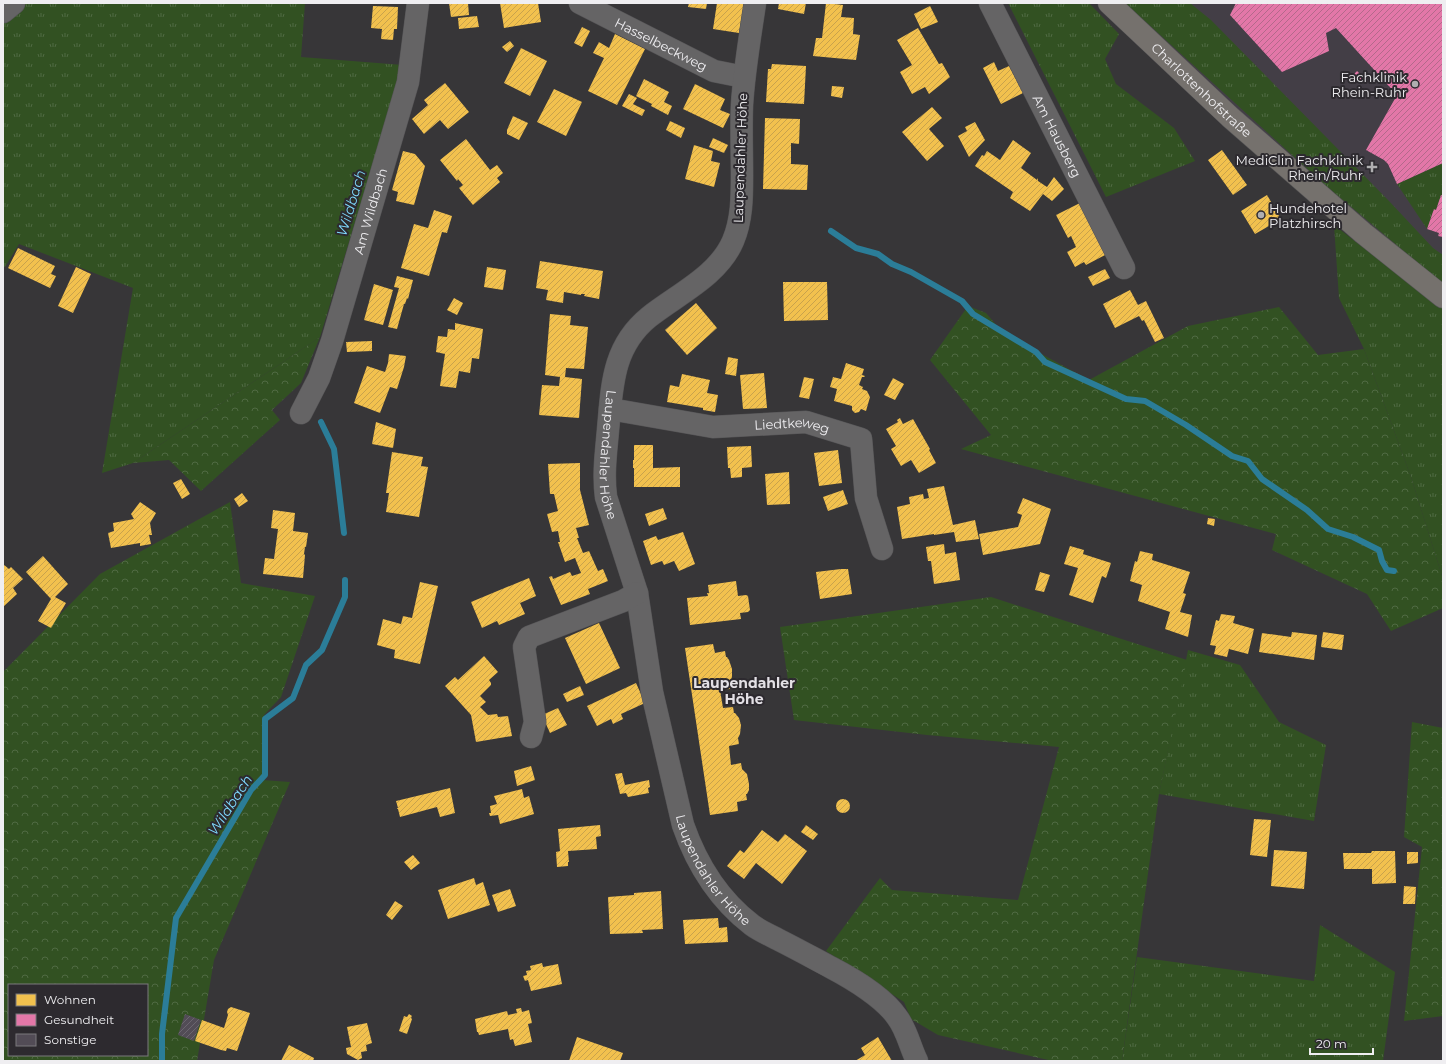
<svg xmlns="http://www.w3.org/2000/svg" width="1446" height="1064" font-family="Montserrat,sans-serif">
<defs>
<pattern id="grass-tufts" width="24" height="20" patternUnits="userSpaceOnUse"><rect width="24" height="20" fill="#325122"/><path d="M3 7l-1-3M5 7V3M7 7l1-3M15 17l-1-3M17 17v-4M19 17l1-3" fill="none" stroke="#506a43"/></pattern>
<pattern id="forest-crowns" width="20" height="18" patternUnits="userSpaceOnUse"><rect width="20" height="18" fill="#325122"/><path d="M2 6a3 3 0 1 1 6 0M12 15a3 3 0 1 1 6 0" fill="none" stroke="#506a43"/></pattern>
<pattern id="homes-hatch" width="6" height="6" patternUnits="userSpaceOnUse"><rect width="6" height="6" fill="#f2c14e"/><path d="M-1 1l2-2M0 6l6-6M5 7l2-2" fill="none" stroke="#c8a24c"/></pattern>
<pattern id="health-hatch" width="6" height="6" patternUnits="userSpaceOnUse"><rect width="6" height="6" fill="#e377a8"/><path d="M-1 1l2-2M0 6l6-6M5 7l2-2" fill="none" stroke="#b4698b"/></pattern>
<pattern id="building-hatch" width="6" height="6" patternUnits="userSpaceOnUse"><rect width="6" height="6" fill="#524c56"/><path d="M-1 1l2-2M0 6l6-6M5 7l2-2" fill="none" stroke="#6b666f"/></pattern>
</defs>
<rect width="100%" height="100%" fill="#373638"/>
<path fill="#433e46" d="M1123 3H1443V286L1367 225 1237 110Z"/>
<g fill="url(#grass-tufts)">
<path d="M24 3H305L301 57 403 65 320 337 133 463 102 473 133 288 19 244 5 267 3 266V21Z"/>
<path d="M1008 3H1089L1119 34 1105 59 1116 84 1174 128 1195 161 1106 197Z"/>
<path d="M1125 3H1190L1211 20 1389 201 1433 248 1443 255V284L1325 185Z"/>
<path d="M1443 163V196L1441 195 1436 210 1434 209 1427 229 1397 184Z"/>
<path d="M1334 225 1443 309V579L1411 477 1364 349 1339 298Z"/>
<path d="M1188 650 1240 665 1279 722 1326 745 1314 821 1159 794Z"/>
<path d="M1320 925 1395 972 1383 1061H1122L1137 957 1314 981Z"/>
</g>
<g fill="url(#forest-crowns)" fill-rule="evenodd">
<path d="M968 306 986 313 1003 333 1089 380 1188 326 1279 307 1318 355 1364 349 1411 477 1443 579V608L1391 631 1367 594 1272 550 1276 534 961 449 991 435 930 360Z"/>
<path d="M320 337 301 383 272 410 280 420 201 491 169 460 133 463Z"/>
<path d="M230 502 241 583 315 596 281 697 264 715 262 780 290 782 214 960 197 1061H3V672L100 574ZM9 985H147V1055H9Z"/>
<path d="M991 597 1187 660 1159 794 1122 1061H1053L938 1035 911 1019 904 1002 826 951 880 878 892 890 1018 900 1059 747 927 735 794 720 780 627Z"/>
<path d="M1412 722 1443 728V1016L1404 1021 1422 847 1404 837Z"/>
</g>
<g fill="url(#homes-hatch)">
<path d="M449 3H468L469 15 451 17Z"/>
<path d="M500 3H538L541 22 504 28Z"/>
<path d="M689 3H707L706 9 688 7Z"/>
<path d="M717 3H744L739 33 713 29Z"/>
<path d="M779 3H806L804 14 778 9Z"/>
<path d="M826 3 843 5 841 17 854 18 853 34 860 35 856 60 813 56 816 38H822Z"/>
<path d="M373 6 398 7 397 29H394L393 40 381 39 382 29 371 28Z"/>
<path d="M930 6 938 22 921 29 914 14Z"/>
<path d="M477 16 479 27 459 29 458 18Z"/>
<path d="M582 27 590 31 582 47 574 43Z"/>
<path d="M918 28 939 64 942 63 950 77 929 94 925 87 912 94 900 72 912 65 897 40Z"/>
<path d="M615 34 645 49 617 105 588 91 604 58 593 53 599 42 609 48Z"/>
<path d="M510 41 514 46 507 52 502 47Z"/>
<path d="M521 48 547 61 530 96 504 83Z"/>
<path d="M994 62 998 71 1009 66 1023 93 1001 104 983 68Z"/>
<path d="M772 64 806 66 804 104 766 102 768 69H771Z"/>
<path d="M644 79 669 92 664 102 672 106 668 115 651 106 652 104 636 96Z"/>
<path d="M445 83 469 112 448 129 440 120 424 134 412 119 428 105 424 100Z"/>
<path d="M695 84 725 99 720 110 730 114 723 128 683 109Z"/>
<path d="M832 86 844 87 842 98 831 96Z"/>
<path d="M554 89 582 102 566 136 537 122Z"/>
<path d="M629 94 637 98 633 104 645 110 642 116 622 106Z"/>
<path d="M932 107 942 118 929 129 944 146 927 161 902 132Z"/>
<path d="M513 116 528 123 519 140 507 134V130Z"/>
<path d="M765 118 800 119 799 144 791 143V164L808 165 807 190 763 189Z"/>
<path d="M670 121 685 128 681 138 666 130Z"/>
<path d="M975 122 985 140 969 157 958 136 967 131 965 127Z"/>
<path d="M713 138 728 145 724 153 709 147Z"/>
<path d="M466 139 490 170 497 165 503 173 497 178 500 182 473 205 459 188 463 185 458 179 457 181 440 160Z"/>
<path d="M1013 140 1031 153 1021 168 1037 180 1038 178V181L1047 187 1054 177 1064 189 1052 201 1043 194 1030 211 1010 198 1013 192 975 166 982 155 984 156 987 151 1000 160Z"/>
<path d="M694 145 713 151 711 161 720 163 714 187 685 179Z"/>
<path d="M1222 150 1247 185 1233 195 1208 160Z"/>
<path d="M403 151 415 154 425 166 414 205 396 201 398 192 392 190Z"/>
<path d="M1267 195 1281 219 1255 234 1241 211Z"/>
<path d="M1080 203 1107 254 1086 265 1084 262 1075 267 1067 252 1076 247 1071 236 1068 238 1056 215Z"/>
<path d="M434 210 452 216 447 233 442 232 429 276 401 268 414 224 428 228Z"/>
<path d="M18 248 55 266 51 274 56 276 50 288 8 268Z"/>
<path d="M540 261 603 271 599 299 584 296 585 294H581V295L564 292 563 303 546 300 548 290 536 288Z"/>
<path d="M76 267 91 274 73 313 58 306Z"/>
<path d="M487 267 506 270 503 290 484 287Z"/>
<path d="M1105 269 1110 278 1093 286 1088 277Z"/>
<path d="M397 276 413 280 408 299 407 298 405 304H404L397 329 388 327 399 288 394 287Z"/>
<path d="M783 282H827L828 320 784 321Z"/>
<path d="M374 284 393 290 383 325 364 320Z"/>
<path d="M1130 290 1138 305 1146 301 1164 338 1155 342 1144 320 1142 321 1139 316 1115 328 1103 304Z"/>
<path d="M454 298 463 303 457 315 447 310Z"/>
<path d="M696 303 717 328 687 355 665 330Z"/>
<path d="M550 314 571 316 570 325 588 327 584 369 566 368 565 377 582 379 579 418 539 415 542 385 559 386 560 377 545 375Z"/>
<path d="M455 323 483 329 479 359 472 358 470 373 459 371 456 388 440 386 445 354 436 352 438 336 447 337 448 329 455 330Z"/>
<path d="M372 341V351L347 352 346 342Z"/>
<path d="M389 354 406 356 404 367 397 389 390 387 380 413 354 403 367 366 385 372 388 363Z"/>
<path d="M728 357 738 359 736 376 725 374Z"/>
<path d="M846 363 864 369 862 375 865 376 864 377H862L859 385 863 387 862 389 867 391 870 397 866 411 861 409 859 412 855 413 852 410V406L834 401 837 389 830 387 833 377 841 379Z"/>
<path d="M764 373 767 408 743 409 740 375Z"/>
<path d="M682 374 710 380 707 393 718 395 715 412 703 410V408L667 402 670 385 679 387Z"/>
<path d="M804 377 814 379 809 399 799 397Z"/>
<path d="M893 378 904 384 895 400 884 395Z"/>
<path d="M900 418 903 424 913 419 930 449 929 450 936 463 919 473 911 460 901 466 891 449 896 446 886 429 898 422 897 420Z"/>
<path d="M376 422 396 429 393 448 372 444Z"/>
<path d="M634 445H653V468L680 467V487H634V468H633V460H634Z"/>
<path d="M751 446 752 467 742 468V477L731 478 730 468H728L727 447Z"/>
<path d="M838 450 842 483 819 486 814 453Z"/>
<path d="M392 452 423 457 421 466 428 467 419 517 386 512 389 493H386Z"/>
<path d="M580 463V490L589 525 576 528 579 538H577L583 553 589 551 598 571 603 569 608 581 588 589 590 594 561 605 549 577 552 576 553 579 570 572 572 576 581 573 575 558 565 562 558 542H560L558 531 552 532 547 514 558 511 554 494H550L548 464Z"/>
<path d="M789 472 790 504 767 505 765 474Z"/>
<path d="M181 479 190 494 182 499 173 483Z"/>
<path d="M944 486 953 525 975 520 979 539 956 542 954 532 934 535V534L902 539 897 507 910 504 909 497 923 494 924 499 929 498 927 489Z"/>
<path d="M843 490 848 504 828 511 823 497Z"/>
<path d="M242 493 248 501 239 507 234 499Z"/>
<path d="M1023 498 1051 509 1040 544 983 555 979 534 1018 527 1022 515 1017 513Z"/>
<path d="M140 502 156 513 150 523 152 535H149L151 544 140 546V543L111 548 108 533 114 531 113 523 134 519 131 514Z"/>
<path d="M663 508 667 519 649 526 645 514Z"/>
<path d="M273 510 295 513 293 531 308 533 306 547H305L304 554 305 555 303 578 263 574 265 558 274 559 278 529 271 528Z"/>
<path d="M1208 518 1215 519 1214 526 1207 524Z"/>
<path d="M683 532 695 564 679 571 674 561 664 565 662 561 651 565 643 541 656 536 658 540Z"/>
<path d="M944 544 945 554 956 552 960 580 934 584 931 561H928L926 547Z"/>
<path d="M1070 546 1084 550 1083 554 1111 563 1106 578 1102 576 1093 603 1069 595 1078 568 1064 564Z"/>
<path d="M1140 551 1153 554 1152 560 1190 572 1183 593 1186 594 1180 612 1192 615 1188 637 1165 629 1170 612 1138 601 1142 585 1130 581 1135 561 1137 562Z"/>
<path d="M43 556 68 584 55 597 66 603 51 628 38 621 51 599 26 572Z"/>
<path d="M3 564 9 569 11 567 23 579 13 588 17 594 3 607Z"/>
<path d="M841 569H848L852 594 820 599 816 572Z"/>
<path d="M1040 572 1050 575 1044 592 1035 590Z"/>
<path d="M529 578 536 596 520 603 525 614 499 625 497 621 482 628 471 602Z"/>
<path d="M736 581 738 596 746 595 748 596 750 610 748 612 740 613 741 619 690 625 687 598 708 596 707 593H709L708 585Z"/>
<path d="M420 582 438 586 420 664 394 658 395 650 377 645 383 619 401 624 403 616 412 618Z"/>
<path d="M1221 614 1235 616 1233 623 1254 629 1248 654 1229 649 1227 657 1214 654 1216 646 1210 645 1216 620 1219 621Z"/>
<path d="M599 623 620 668 586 684 565 638Z"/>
<path d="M1292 632 1317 635 1314 660 1259 652 1262 633 1291 637Z"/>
<path d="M1323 632 1344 635 1342 650 1321 647Z"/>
<path d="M713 644 715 653 725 651 726 657H727L729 660 732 669V676L731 682H729L730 689 720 690 723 708 733 707 734 713H735L739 718 741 725 740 734 738 738 739 744 729 746 731 765 741 763 742 769 747 774 749 784V790L747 794H746L747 800 737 802 738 811 710 815 685 648Z"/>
<path d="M484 656 498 672 489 680 491 683V685L480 696 486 702 480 707 488 715 497 714 498 717 508 716 512 736 476 742 471 715 445 686 455 677 458 680Z"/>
<path d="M636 683 645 703 621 714 623 719 613 724 611 719 597 726 587 706Z"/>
<path d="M580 686 584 695 567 702 563 694Z"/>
<path d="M558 708 567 725 550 733 542 715Z"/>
<path d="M531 766 535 780 517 786 514 771Z"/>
<path d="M622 773 625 785 649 780 650 787 648 788 649 793 628 797 626 793 620 794 615 774Z"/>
<path d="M450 788 455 813 440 817 437 807 400 817 398 809H397V808H398L396 801Z"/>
<path d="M522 789 524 798 529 796 534 814 500 824 498 815 490 816 489 813H491L490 806 497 804 494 796Z"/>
<circle cx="843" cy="806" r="7"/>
<path d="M1254 819 1271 820 1267 857 1250 855Z"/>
<path d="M600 825 601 836 596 837 597 849 568 851 569 862H568V866L557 867 556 852 560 851 558 829Z"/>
<path d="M806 825 818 834 813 840 801 832Z"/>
<path d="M762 830 778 842 785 834 807 851 782 884 756 863 744 879 727 866 740 850 744 853Z"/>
<path d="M1274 850 1307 852 1304 889 1271 886Z"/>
<path d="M1372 851H1395L1396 883 1372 884V869H1344L1343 853H1371Z"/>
<path d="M1407 852H1418V863L1407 864Z"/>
<path d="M413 855 420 863 411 870 404 862Z"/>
<path d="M474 878 476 885 483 882 490 905 448 919 438 890Z"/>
<path d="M1404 886 1416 887 1415 904H1403Z"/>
<path d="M510 889 516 906 498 912 492 895Z"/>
<path d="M661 891 663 929 642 930 643 933 610 934 608 897 634 895V893Z"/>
<path d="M395 901 403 906 392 920 386 915Z"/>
<path d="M718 918 719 928 727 927 728 942 685 944 683 920Z"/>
<path d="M542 963 543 967 558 964 562 984 531 991 528 980 525 981 523 976 527 975 526 971 531 970 530 966Z"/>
<path d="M231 1007 250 1013 237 1051 227 1048 226 1051 221 1050 195 1041 202 1020 224 1028 228 1015 227 1012 228 1009Z"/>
<path d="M521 1008 522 1012 529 1010 532 1023 528 1024 532 1042 515 1046 513 1039 510 1040 508 1029 479 1035 478 1032H477L475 1019 507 1011 508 1015 517 1013 516 1009Z"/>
<path d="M409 1014 412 1016 411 1018 412 1019 407 1034 399 1031 404 1016 407 1017Z"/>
<path d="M367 1023 372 1043 366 1045 367 1051 361 1052 362 1058 358 1060 347 1054 346 1048 351 1047 347 1027Z"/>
<path d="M577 1037 623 1053 620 1061H569Z"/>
<path d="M878 1037 892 1061H855L865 1055 861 1048Z"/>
<path d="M289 1045 314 1058 313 1061H281Z"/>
</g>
<g fill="url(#health-hatch)">
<path d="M1236 3H1443V163L1397 184 1388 164 1384 160 1366 150 1397 95 1336 28 1326 33 1329 51 1282 72 1230 15Z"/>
<path d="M1357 71 1364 78 1358 83 1352 76Z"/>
<path d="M1441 195 1443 196V237L1438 236 1439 233 1427 229 1434 209 1436 210Z"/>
</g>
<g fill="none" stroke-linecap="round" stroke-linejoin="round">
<g stroke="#2b7d98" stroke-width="6">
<path d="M831 231 856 248 878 254 892 264 911 272 962 301 973 314 1036 352 1045 362 1126 399 1145 401 1186 425 1232 456 1248 461 1262 479 1307 510 1328 529 1353 537 1379 550 1382 561 1387 570 1394 571"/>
<path d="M321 422 334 449 344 533"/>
<path d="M162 1061V1034L176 918 251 790 265 775V719L293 698 306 665 322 650 345 597V580"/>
</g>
</g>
<path fill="url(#building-hatch)" d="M185 1014 201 1020 194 1041 178 1035Z"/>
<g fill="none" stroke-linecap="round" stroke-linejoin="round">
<g stroke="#555456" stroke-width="23">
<g id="minor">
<path id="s1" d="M580 3 714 71 744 77"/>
<path id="s2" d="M755 3C750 37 744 71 742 105 741 128 742 152 742 175 742 197 742 220 733 241 718 276 678 294 649 317 612 347 612 387 608 430 606 453 603 474 606 497L637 593 652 692 683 825C697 865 718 899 752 925 760 931 770 935 779 940 797 949 815 959 832 968 853 979 884 998 897 1017 907 1030 910 1047 917 1061"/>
<path id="s3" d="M990 3 1124 268"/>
<path d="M3 12 14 3"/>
<path id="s4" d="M610 409 713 427 806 422 861 439 866 498 882 549"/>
<path id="s5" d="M301 413 319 378 332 341 408 82 418 3"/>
<path d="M531 737 535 722 524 647 529 637 623 601 637 593"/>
</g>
</g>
<g stroke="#555456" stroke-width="23">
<g id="major">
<path id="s6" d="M1109 3 1230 117 1363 233 1443 297"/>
</g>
</g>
<use href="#minor" stroke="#656465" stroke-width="22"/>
<use href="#major" stroke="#75716d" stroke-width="22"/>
</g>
<g fill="#afaeb0" stroke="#2d2a2f" stroke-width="1.5">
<circle cx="1415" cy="84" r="4"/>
<path d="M1370 161h4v4h4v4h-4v4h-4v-4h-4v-4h4z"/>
<circle cx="1261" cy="215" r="4"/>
</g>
<g text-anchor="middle" stroke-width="4" stroke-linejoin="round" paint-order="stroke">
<g font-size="13" fill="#efeef1" stroke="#2d2a2f">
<text dy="5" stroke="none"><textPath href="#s1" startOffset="91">Hasselbeckweg</textPath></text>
<text dy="5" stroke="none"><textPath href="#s6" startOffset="127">Charlottenhofstraße</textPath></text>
<text dy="5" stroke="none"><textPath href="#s3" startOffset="149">Am Hausberg</textPath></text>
<text transform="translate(740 158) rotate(-88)" y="5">Laupendahler Höhe</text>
<text dy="5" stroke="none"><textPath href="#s5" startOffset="214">Am Wildbach</textPath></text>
<text dy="5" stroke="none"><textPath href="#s4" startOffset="184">Liedtkeweg</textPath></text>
<text dy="5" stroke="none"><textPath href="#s2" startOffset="504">Laupendahler Höhe</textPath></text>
<text dy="5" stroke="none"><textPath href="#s2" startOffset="938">Laupendahler Höhe</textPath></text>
</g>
<g font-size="13" fill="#efeef1" stroke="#2d2a2f" text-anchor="end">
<text x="1407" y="82">Fachklinik<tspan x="1407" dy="15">Rhein-Ruhr</tspan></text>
<text x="1363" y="165">MediClin Fachklinik<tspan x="1363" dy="15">Rhein/Ruhr</tspan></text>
<text x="1269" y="213" text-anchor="start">Hundehotel<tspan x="1269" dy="15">Platzhirsch</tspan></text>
</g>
<g font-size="14" font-style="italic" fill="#7fd9fd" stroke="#2d2a2f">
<text transform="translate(351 203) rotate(-73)" y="5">Wildbach</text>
<text transform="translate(230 805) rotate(-57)" y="5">Wildbach</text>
</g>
<g font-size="14" font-weight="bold" fill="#e3e0e5" stroke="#2d2a2f">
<text x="744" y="688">Laupendahler<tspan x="744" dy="16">Höhe</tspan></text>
</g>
</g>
<rect width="1446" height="1064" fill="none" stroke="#efeef1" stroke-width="8"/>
<rect x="8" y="984" width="140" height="72" fill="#2d2a2f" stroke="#7b787d"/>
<rect x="16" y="994" width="20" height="12" fill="#f2c14e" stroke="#7b787d"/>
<text x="44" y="1004" font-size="12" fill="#efeef1">Wohnen</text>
<rect x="16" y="1014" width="20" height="12" fill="#e377a8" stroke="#7b787d"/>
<text x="44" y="1024" font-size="12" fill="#efeef1">Gesundheit</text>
<rect x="16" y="1034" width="20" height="12" fill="#524c56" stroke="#7b787d"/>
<text x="44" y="1044" font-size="12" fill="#efeef1">Sonstige</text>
<path d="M1310 1048v6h63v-6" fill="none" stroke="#efeef1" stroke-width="2"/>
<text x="1316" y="1048" font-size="12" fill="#efeef1" stroke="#2d2a2f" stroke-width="3" paint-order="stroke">20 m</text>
</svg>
